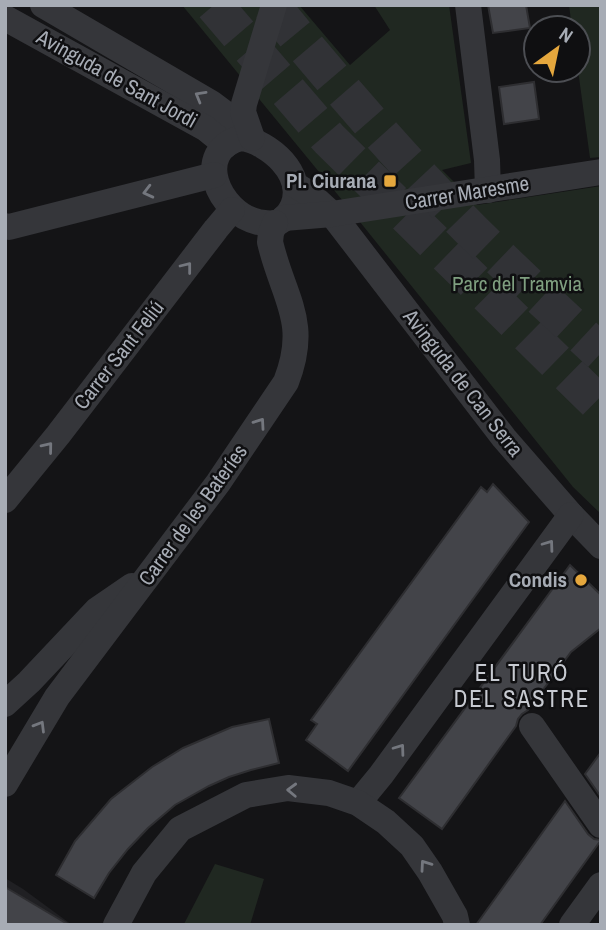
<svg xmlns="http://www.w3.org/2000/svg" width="606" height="930" font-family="'Archivo Narrow',sans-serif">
<rect width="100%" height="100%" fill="#141416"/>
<path fill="#202023" d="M5 878 23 889 72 925H5Z"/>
<g fill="#202821">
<path d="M182 5H299L350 65 390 30 374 5H449L471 163 442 170 477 205 601 186V514L573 487 356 217Z"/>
<path d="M569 5H601V157L590 158 578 70V28H572Z"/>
<path d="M215 864 264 879 250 925 184 924Z"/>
</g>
<g fill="#434449" stroke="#2e2e31" stroke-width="2">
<path d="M488 5H526L530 28 493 33Z"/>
<path d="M534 82 539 119 504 124 499 87Z"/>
<path d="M493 484 529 522 348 771 306 740 317 724 311 720 481 487 487 492Z"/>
<path d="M570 565 601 595V628L571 652 528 710 522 714 518 719 516 726 442 829 399 798Z"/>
<path d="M269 719 279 763 251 770 229 777 209 786 175 805 148 828 128 849 109 873 94 898 56 875 75 841 111 799 152 767 183 748 232 727Z"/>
<path d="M601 752V797L585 774Z"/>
<path d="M565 801 588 834 594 839 601 840 540 925H476Z"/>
<path d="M5 887 69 925H5Z"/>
</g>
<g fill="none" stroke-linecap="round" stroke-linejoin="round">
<g stroke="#313236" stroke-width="38" stroke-dasharray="38 19" stroke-linecap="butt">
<path d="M214 5 329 139 601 406"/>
<path d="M271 5C325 71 381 136 440 198 491 252 546 302 601 353"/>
</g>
<g stroke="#35363a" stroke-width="26">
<path d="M43 5 211 103 227 115 252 140"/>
<path d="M468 5 487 160 488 190"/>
<path d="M5 18 205 128 226 145"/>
<path d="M241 138C269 142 306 174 293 206 290 212 285 219 279 222 272 225 265 223 258 222 218 213 192 151 241 138Z"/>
<path d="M252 138 243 112 244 104 274 5"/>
<path d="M295 185 310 194 332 214 504 438 571 515 601 546"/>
<path d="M284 218 332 214 601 172"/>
<path d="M5 226 9 227 214 175"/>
<path d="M5 500 58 435 216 229 232 210"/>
<path d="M5 704 29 682 97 610 132 586"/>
<path d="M532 726 601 825"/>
<path d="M5 784 57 697 218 483 286 382C310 321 283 298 270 242L271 233 275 223"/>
<path d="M358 803 381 775 571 515"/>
<path d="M116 925 144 873 180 829 246 795 288 788 329 793 358 803 386 822 412 846 430 872 455 916 457 925"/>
<path d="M572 925 601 885"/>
</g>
</g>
<defs><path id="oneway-chevron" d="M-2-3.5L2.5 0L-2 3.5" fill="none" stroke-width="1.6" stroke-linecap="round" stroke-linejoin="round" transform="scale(1.75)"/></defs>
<g stroke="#74777e">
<use href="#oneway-chevron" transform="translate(200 96) rotate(-150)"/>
<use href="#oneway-chevron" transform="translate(148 192) rotate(166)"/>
<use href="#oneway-chevron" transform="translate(187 267) rotate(-52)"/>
<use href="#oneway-chevron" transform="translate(260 423) rotate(-55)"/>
<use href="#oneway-chevron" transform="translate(48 447) rotate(-51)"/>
<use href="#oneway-chevron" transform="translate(549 545) rotate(-54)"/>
<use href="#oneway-chevron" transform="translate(40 726) rotate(-59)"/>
<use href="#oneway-chevron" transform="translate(400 749) rotate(-54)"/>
<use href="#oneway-chevron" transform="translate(292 790) rotate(-178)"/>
<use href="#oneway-chevron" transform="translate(425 865) rotate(-125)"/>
</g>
<g fill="#e5a73d" stroke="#0f0f11" stroke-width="2.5">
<rect x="383" y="174" width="14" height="14" rx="3.5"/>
<circle cx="581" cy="580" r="7"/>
</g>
<g text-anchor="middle" stroke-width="5" stroke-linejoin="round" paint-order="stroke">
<g font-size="21" fill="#a7acb5" stroke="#0f0f11">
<text transform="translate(117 79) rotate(29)" y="7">Avinguda de Sant Jordi</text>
<text transform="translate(467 193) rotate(-9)" y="7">Carrer Maresme</text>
<text transform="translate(119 355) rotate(-52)" y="7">Carrer Sant Feliú</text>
<text transform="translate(463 383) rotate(52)" y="7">Avinguda de Can Serra</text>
<text transform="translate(193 515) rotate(-54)" y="7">Carrer de les Bateríes</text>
</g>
<g font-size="21" font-weight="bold" fill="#a7acb5" stroke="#0f0f11" text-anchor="end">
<text x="376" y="188">Pl. Ciurana</text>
<text x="567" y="587">Condis</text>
</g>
<g font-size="21" fill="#7f9f80" stroke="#0f0f11">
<text x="517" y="291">Parc del Tramvia</text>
</g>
<g font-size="23" letter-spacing="2" fill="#c7cad1" stroke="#0f0f11">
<text x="522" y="681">EL TURÓ<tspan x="522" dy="26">DEL SASTRE</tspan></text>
</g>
</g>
<rect width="606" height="930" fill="none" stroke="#a7acb5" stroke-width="14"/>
<g transform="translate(557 49) rotate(33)"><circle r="33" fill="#0f0f11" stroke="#4c4e53" stroke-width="2"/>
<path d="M0-5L12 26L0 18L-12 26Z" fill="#e5a73d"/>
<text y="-10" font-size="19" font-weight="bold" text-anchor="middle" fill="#a7acb5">N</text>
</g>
</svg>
